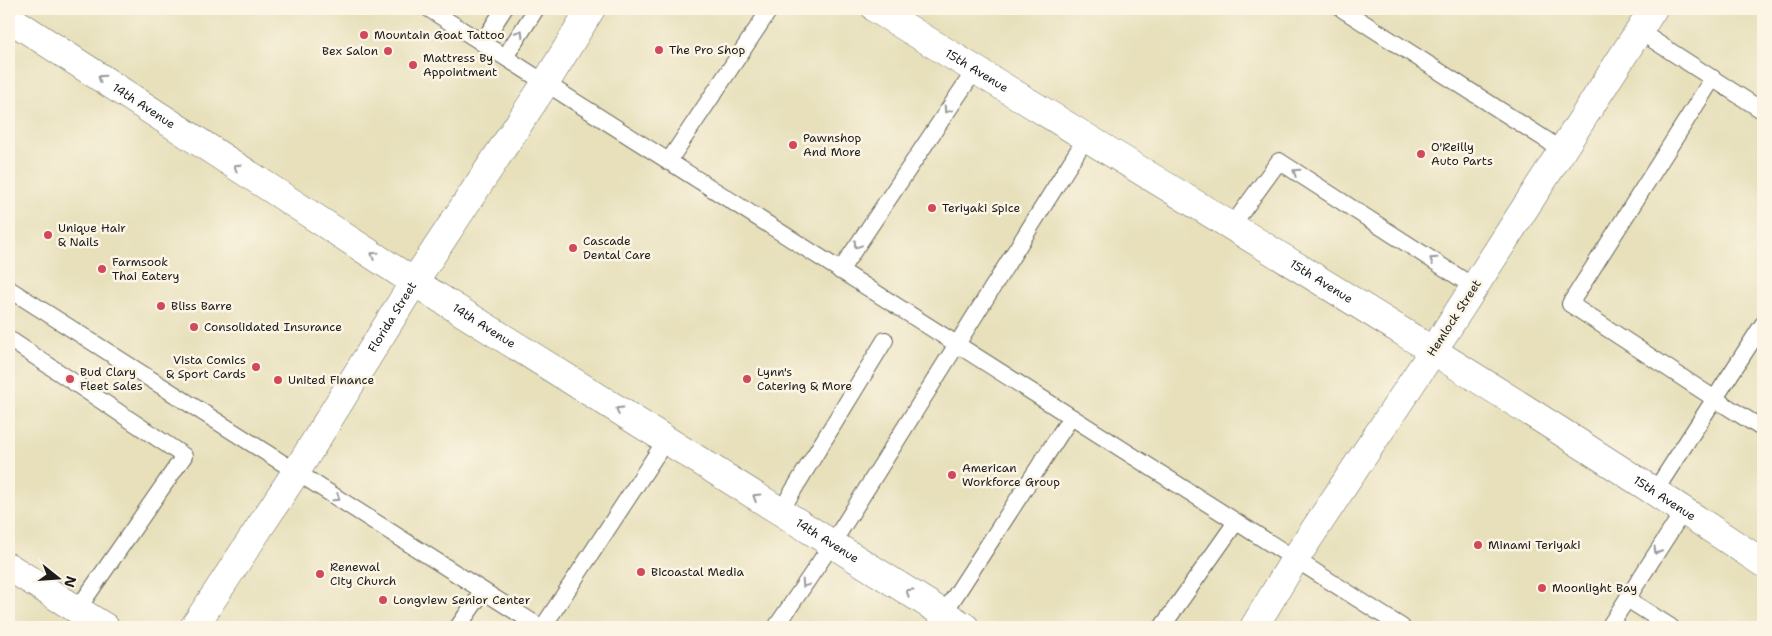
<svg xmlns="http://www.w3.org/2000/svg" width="1772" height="636" font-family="'Shantell Sans',sans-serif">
<rect width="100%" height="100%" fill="#fcf5e5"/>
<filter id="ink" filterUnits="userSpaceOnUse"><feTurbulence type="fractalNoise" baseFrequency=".02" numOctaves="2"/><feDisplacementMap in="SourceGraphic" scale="10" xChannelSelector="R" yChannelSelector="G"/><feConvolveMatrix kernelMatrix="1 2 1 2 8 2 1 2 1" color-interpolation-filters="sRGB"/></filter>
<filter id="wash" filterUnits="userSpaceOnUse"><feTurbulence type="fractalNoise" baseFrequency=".0096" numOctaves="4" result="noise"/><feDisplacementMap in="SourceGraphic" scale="20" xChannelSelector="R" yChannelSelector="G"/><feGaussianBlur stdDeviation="1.12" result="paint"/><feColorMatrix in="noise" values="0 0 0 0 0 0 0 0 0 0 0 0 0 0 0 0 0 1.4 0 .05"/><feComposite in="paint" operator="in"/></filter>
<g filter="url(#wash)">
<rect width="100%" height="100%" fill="#e7e0bb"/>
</g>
<g filter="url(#ink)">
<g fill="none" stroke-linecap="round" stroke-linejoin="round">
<g stroke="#636154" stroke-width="18">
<g id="service">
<path d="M429 9 1402 627"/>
<path d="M1342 9 1562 150"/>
<path d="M1639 31 1763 111"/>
<path d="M482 43 504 9"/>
<path d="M505 57 536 9"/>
<path d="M1713 78 1570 304 1715 399 1763 429"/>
<path d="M668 162 770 9"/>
<path d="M1231 227 1279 161 1474 287"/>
<path d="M840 271 975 70"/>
<path d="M9 289 540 627"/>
<path d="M9 341H12L184 456 77 610"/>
<path d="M1655 491 1763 324"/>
<path d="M780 512 885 340"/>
<path d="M458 627 483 591"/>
<path d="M543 627 666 440"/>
<path d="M776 627 832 544 1086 138"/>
<path d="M935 627 1071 417"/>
<path d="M1162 627 1236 522"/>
<path d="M1609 627 1627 599"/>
<path d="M1671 627 1627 599 1684 510"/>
</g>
</g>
<g stroke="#636154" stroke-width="29">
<path id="minor" d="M1433 351 1653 9"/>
</g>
<g stroke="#636154" stroke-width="29">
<g id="tertiary">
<path id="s1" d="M9 18 414 282 965 627"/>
<path id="s2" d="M194 627 296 472 414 282 545 84 591 9"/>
<path d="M1254 627 1295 559 1433 351"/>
</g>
</g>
<g stroke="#636154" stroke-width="29">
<path id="secondary" d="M9 567 105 627"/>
</g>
<g stroke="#636154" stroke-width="29">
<g id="primary">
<path id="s3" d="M876 9C1173 191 1473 370 1763 563"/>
</g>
</g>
<use href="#service" stroke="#fff" stroke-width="16"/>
<use href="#minor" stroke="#fff" stroke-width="28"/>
<use href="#tertiary" stroke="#fff" stroke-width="28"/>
<use href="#secondary" stroke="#fff" stroke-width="28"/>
<use href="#primary" stroke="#fff" stroke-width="28"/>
</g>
<defs><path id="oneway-chevron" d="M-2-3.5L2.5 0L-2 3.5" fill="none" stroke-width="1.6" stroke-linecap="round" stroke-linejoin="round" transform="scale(1.25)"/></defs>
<g stroke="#999">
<use href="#oneway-chevron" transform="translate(520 33) rotate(-58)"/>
<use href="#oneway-chevron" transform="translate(101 78) rotate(-147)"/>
<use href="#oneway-chevron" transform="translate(947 110) rotate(124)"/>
<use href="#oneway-chevron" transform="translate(237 167) rotate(-147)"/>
<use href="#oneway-chevron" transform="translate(1296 172) rotate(-147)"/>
<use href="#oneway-chevron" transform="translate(857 245) rotate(124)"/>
<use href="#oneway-chevron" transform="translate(374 255) rotate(-147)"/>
<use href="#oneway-chevron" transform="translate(1433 260) rotate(-147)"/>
<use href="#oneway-chevron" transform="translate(619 410) rotate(-148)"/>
<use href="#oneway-chevron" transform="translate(756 497) rotate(-148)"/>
<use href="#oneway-chevron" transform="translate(337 498) rotate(33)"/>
<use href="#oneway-chevron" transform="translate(1657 551) rotate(122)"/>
<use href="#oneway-chevron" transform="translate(805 584) rotate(124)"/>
<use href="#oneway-chevron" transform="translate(909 592) rotate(-148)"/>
</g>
</g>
<g fill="#d1495b" stroke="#fcf5e5" stroke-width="2">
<circle cx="364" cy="35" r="5"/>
<circle cx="659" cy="50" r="5"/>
<circle cx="388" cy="51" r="5"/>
<circle cx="413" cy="65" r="5"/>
<circle cx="793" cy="145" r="5"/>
<circle cx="1421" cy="154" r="5"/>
<circle cx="932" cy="208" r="5"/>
<circle cx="48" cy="235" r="5"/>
<circle cx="573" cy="248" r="5"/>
<circle cx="102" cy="269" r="5"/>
<circle cx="161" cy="306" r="5"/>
<circle cx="194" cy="327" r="5"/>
<circle cx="256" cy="367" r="5"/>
<circle cx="70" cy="379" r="5"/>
<circle cx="747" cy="379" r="5"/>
<circle cx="278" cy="380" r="5"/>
<circle cx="952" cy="475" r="5"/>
<circle cx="1478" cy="545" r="5"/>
<circle cx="641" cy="572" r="5"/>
<circle cx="320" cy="574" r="5"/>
<circle cx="1542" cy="588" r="5"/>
<circle cx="383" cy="600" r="5"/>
</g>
<g text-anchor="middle" stroke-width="5" stroke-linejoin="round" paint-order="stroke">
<g font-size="12" fill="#1c1c1c" stroke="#fcf5e5" text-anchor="start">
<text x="374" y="39">Mountain Goat Tattoo</text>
<text x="669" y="54">The Pro Shop</text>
<text x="378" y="55" text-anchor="end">Bex Salon</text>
<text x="423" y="62">Mattress By<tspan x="423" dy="14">Appointment</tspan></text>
<text x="803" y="142">Pawnshop<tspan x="803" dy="14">And More</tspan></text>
<text x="1431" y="151">O'Reilly<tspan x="1431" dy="14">Auto Parts</tspan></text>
<text x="942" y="212">Teriyaki Spice</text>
<text x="58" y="232">Unique Hair<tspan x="58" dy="14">&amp; Nails</tspan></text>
<text x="583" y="245">Cascade<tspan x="583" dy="14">Dental Care</tspan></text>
<text x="112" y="266">Farmsook<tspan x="112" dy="14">Thai Eatery</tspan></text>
<text x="171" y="310">Bliss Barre</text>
<text x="204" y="331">Consolidated Insurance</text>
<text x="246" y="364" text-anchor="end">Vista Comics<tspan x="246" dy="14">&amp; Sport Cards</tspan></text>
<text x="80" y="376">Bud Clary<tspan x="80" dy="14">Fleet Sales</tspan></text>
<text x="757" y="376">Lynn's<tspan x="757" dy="14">Catering &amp; More</tspan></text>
<text x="288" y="384">United Finance</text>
<text x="962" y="472">American<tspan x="962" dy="14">Workforce Group</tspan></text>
<text x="1488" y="549">Minami Teriyaki</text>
<text x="330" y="571">Renewal<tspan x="330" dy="14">City Church</tspan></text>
<text x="651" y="576">Bicoastal Media</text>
<text x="1552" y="592">Moonlight Bay</text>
<text x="393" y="604">Longview Senior Center</text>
</g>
<g font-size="12" fill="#1c1c1c" stroke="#fcf5e5">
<text dy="4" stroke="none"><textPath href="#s3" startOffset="118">15th Avenue</textPath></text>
<text dy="4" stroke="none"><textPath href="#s1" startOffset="161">14th Avenue</textPath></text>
<text dy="4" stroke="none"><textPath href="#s3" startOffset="522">15th Avenue</textPath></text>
<text dy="4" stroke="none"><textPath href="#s2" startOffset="368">Florida Street</textPath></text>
<text transform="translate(1454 318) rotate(-57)" y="4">Hemlock Street</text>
<text dy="4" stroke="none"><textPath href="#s1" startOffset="566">14th Avenue</textPath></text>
<text dy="4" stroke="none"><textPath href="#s3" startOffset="928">15th Avenue</textPath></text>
<text dy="4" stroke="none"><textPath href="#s1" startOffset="971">14th Avenue</textPath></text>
</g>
</g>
<rect width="1772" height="636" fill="none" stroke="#fcf5e5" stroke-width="30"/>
<g transform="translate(58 578) rotate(107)" stroke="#fcf5e5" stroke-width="4" paint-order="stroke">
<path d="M0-4L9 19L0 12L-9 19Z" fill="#1c1c1c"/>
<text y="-8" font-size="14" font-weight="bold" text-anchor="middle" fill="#1c1c1c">N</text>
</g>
</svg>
